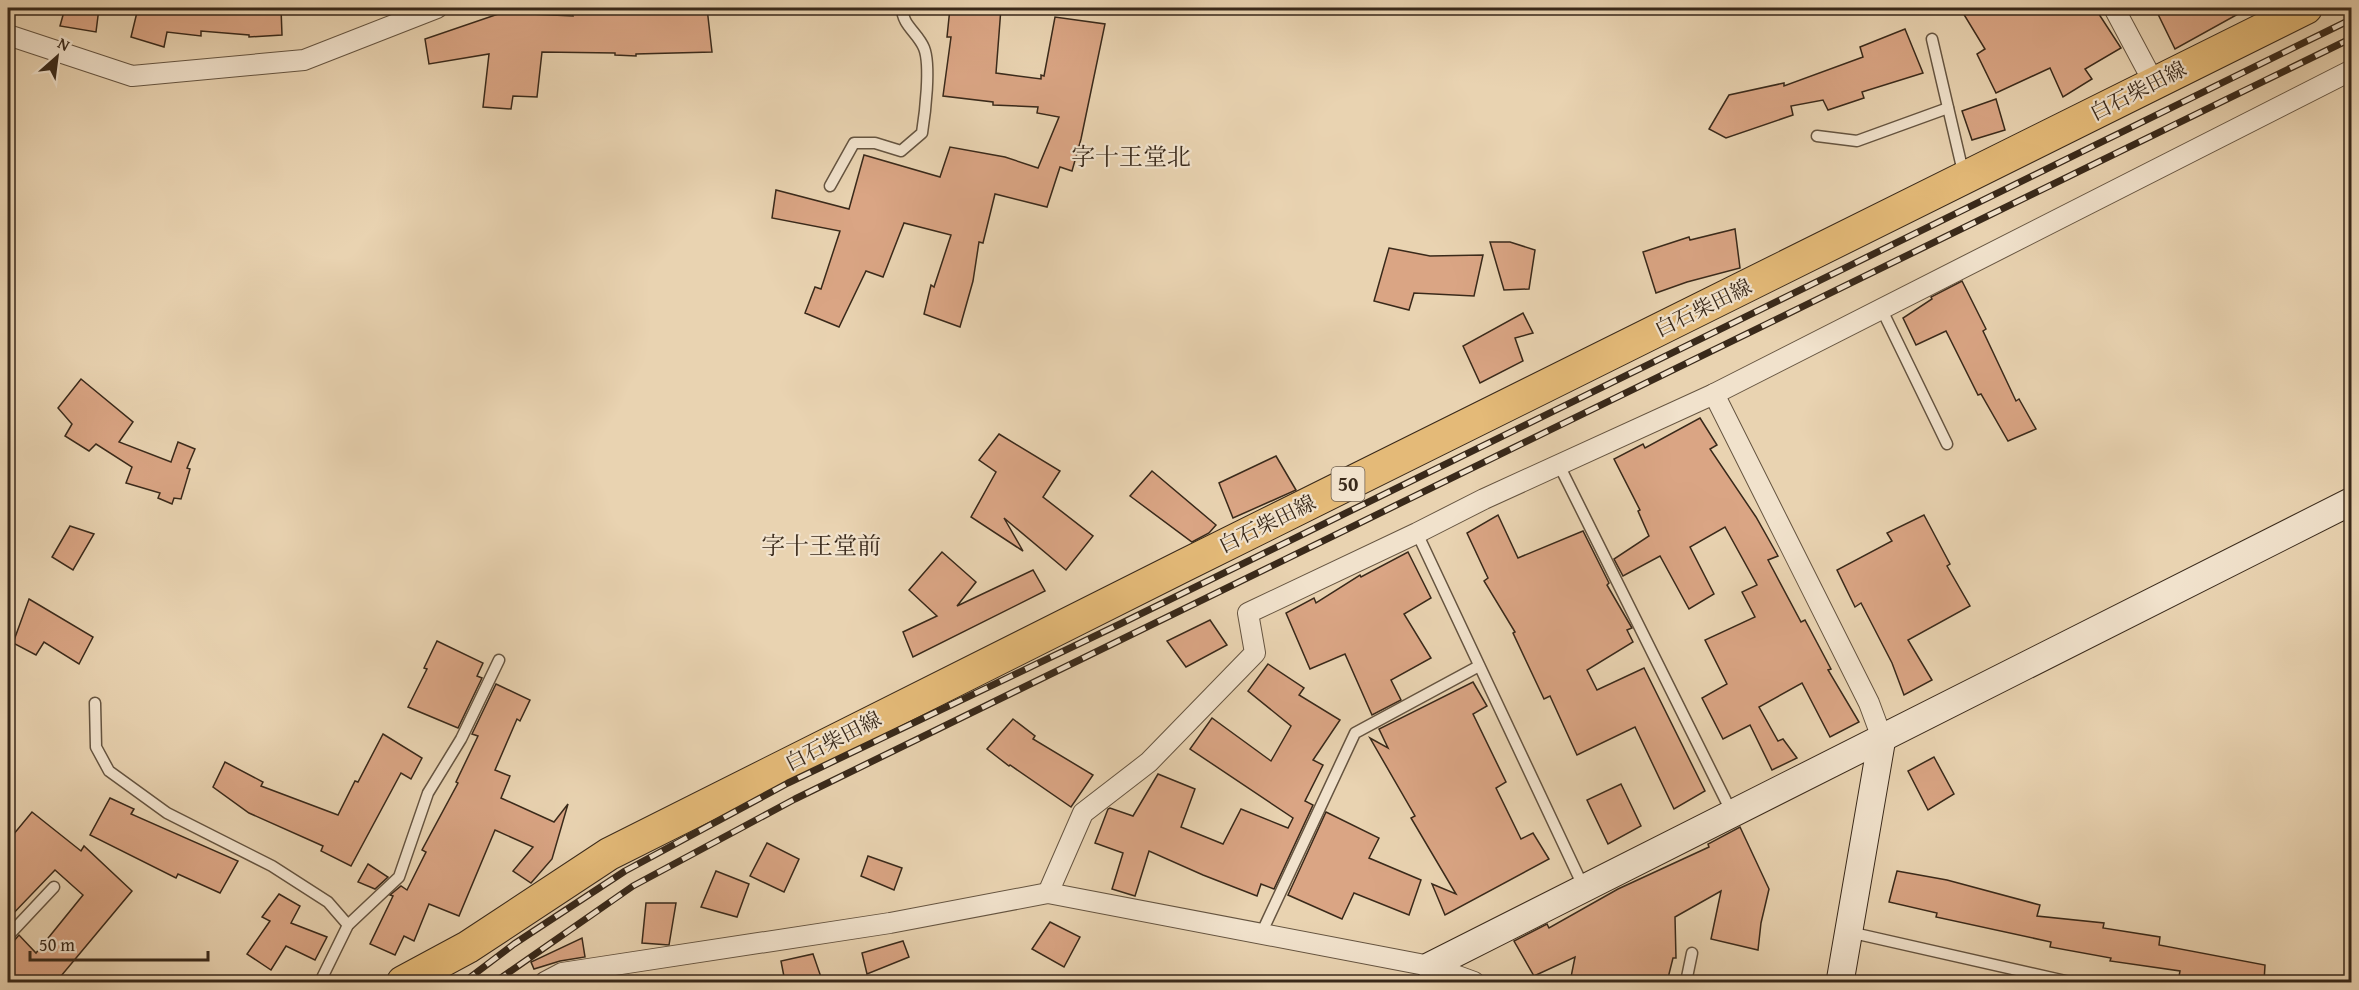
<svg xmlns="http://www.w3.org/2000/svg" width="2359" height="990" font-family="'Gentium Book Plus','Noto Serif JP',serif">
<rect width="100%" height="100%" fill="#e9d3b1"/>
<filter id="stains"><feTurbulence type="fractalNoise" baseFrequency=".00333" numOctaves="4"/><feColorMatrix values="0 0 0 0 .2 0 0 0 0 .09 0 0 0 0 .02 0 0 0 .5 -.17"/></filter>
<radialGradient id="worn" r=".72"><stop offset=".6" stop-color="#630" stop-opacity="0"/><stop offset="1" stop-color="#630" stop-opacity=".3"/></radialGradient>
<g fill="#daa584" stroke="#39291a" stroke-width="1.5">
<path d="M65 8H99L96 32 60 26Z"/>
<path d="M138 8H281L282 35 249 37V35L201 31V36L167 32 164 47 131 37Z"/>
<path d="M527 8H529L530 14 573 16 571 8H665L666 13 707 8 712 52 636 54V56L615 55V53L542 52 537 97 513 96 511 109 483 107 489 54 429 64 425 39 507 11Z"/>
<path d="M950 8H1001L996 73 1041 79V75L1044 76 1055 17 1105 24 1081 139 1072 171 1060 167 1047 207 995 194 983 243 979 242 973 281 960 327 924 314 931 285 934 287 951 235 904 223 883 277 866 271 839 327 805 313 815 287 821 289 840 231 772 218 776 190 849 209 864 155 940 177 950 147 1005 157 1038 168 1059 117 1037 113 1038 107 993 105V102L943 96 951 37H947Z"/>
<path d="M1960 8H2095L2121 48 2085 69 2092 79 2063 97 2050 68 1996 93 1977 54 1985 49Z"/>
<path d="M2155 8H2249L2175 49Z"/>
<path d="M1905 29 1923 73 1862 92 1864 98 1828 110 1823 100 1791 106 1793 115 1726 138 1709 129 1729 95 1784 83V86L1863 57 1860 47Z"/>
<path d="M1996 99 2005 130 1972 140 1962 111Z"/>
<path d="M1735 229 1740 268 1687 282 1656 293 1643 252 1689 237 1690 240Z"/>
<path d="M1490 242H1510L1535 250 1529 289 1504 290Z"/>
<path d="M1389 248 1430 256 1483 255 1474 296 1414 293 1409 310 1374 301Z"/>
<path d="M1962 281 1986 329 1983 331 2016 401 2019 399 2036 429 2008 441 1981 394 1978 395 1946 331 1916 345 1903 318 1932 299 1931 297Z"/>
<path d="M1523 313 1533 333 1515 338 1523 361 1480 383 1463 346Z"/>
<path d="M81 379 133 422 119 442 171 462 178 442 195 449 187 468 190 469 181 499 174 498 172 504 158 498 160 493 126 483 132 467 96 444 89 451 65 436 72 424 58 408Z"/>
<path d="M1700 418 1717 445 1710 449 1756 517 1778 556 1768 560 1801 622 1805 620 1831 669 1828 670 1859 722 1830 737 1802 683 1759 707 1778 741 1783 739 1797 758 1772 770 1750 725 1723 739 1702 698 1727 684 1705 640 1755 617 1742 592 1757 585 1725 527 1690 547 1714 594 1689 609 1660 556 1623 576 1614 559 1649 536 1638 511 1640 510 1614 459 1643 444 1645 448Z"/>
<path d="M999 434 1060 471 1043 497 1093 536 1066 570 1004 518 1023 551 971 517 996 472 979 460Z"/>
<path d="M1276 456 1296 490 1233 518 1219 483Z"/>
<path d="M1152 471 1216 525 1209 533 1192 542 1130 496Z"/>
<path d="M1498 515 1518 558 1583 531 1609 583 1607 585 1632 628 1627 630 1633 642 1587 670 1597 690 1644 668 1705 791 1674 809 1635 727 1577 755 1550 696 1544 699 1513 633 1515 632 1484 581 1488 578 1467 533Z"/>
<path d="M1924 515 1950 564 1947 566 1970 606 1908 640 1932 680 1904 695 1892 663 1861 603 1855 607 1837 570 1892 541 1887 533Z"/>
<path d="M70 526 94 534 73 570 52 557Z"/>
<path d="M942 552 976 582 957 606 1033 570 1045 591 913 657 903 632 937 616 909 590Z"/>
<path d="M1408 552 1431 598 1404 614 1431 658 1391 680 1401 700 1372 715 1345 654 1310 669 1286 613 1314 598 1316 603 1360 575 1361 577Z"/>
<path d="M29 599 93 637 79 664 44 642 36 655 13 643Z"/>
<path d="M1210 620 1227 645 1186 667 1167 641Z"/>
<path d="M437 641 483 663 477 676 482 678 458 728 408 707 427 669 424 668Z"/>
<path d="M1268 664 1304 688 1299 695 1340 720 1313 760 1323 765 1305 801 1313 805 1274 889 1261 884 1257 896 1203 875 1149 851 1135 896 1112 889 1123 853 1095 843 1108 809 1110 808 1133 816 1158 774 1195 789 1181 827 1223 844 1241 809 1288 828 1293 818 1190 749 1212 718 1271 761 1291 726 1248 691Z"/>
<path d="M1473 682 1487 706 1473 714 1506 782 1496 788 1521 839 1533 833 1549 859 1445 915 1432 884 1456 894 1411 818 1415 816 1370 738 1388 748 1379 729Z"/>
<path d="M496 684 530 700 520 721 517 719 495 770 510 776 501 798 554 822 568 804 552 859 531 883 513 871 533 847 495 830 459 916 429 904 414 941 404 936 395 955 370 944 393 896 390 895 401 886 407 890 426 852 422 850 458 783 456 782 478 736 472 734Z"/>
<path d="M1013 719 1035 736 1033 739 1093 775 1071 807 1010 765 1009 766 987 749Z"/>
<path d="M383 734 422 758 411 779 401 773 351 866 321 851 323 846 249 813 213 787 225 762 263 782 261 786 338 815 355 781 358 782Z"/>
<path d="M1934 757 1954 794 1928 810 1908 771Z"/>
<path d="M1621 784 1641 826 1608 844 1587 800Z"/>
<path d="M110 798 134 809 131 814 238 861 220 893 178 874 176 878 90 835Z"/>
<path d="M32 812 81 851 84 846 132 891 56 982H21L8 968V943L13 942 19 935 36 953 83 895 55 870 8 919V841Z"/>
<path d="M1326 812 1379 838 1369 858 1421 880 1409 915 1354 893 1342 919 1288 895Z"/>
<path d="M1740 827 1769 889 1761 923 1758 950 1711 939 1721 891 1675 917 1676 958H1673L1667 982H1570L1575 957 1534 976 1514 941 1547 924 1549 928 1618 889 1709 847 1708 844Z"/>
<path d="M767 843 799 859 784 892 750 876Z"/>
<path d="M868 856 902 868 894 890 861 876Z"/>
<path d="M368 864 388 877 375 889 358 882Z"/>
<path d="M716 871 749 884 737 917 701 907Z"/>
<path d="M1897 871 1947 880 2040 905 2037 916 2104 923 2103 928 2160 937 2159 945 2265 965 2264 982H2178L2180 971 2110 961 2111 958 2050 947 2051 942 1936 917 1937 913 1889 902Z"/>
<path d="M279 894 300 906 291 923 327 937 315 960 286 946 271 970 247 954 270 921 262 917Z"/>
<path d="M646 903H676L669 945 642 943Z"/>
<path d="M1050 922 1080 937 1064 967 1032 949Z"/>
<path d="M582 938 585 957 560 961 534 969 531 962Z"/>
<path d="M903 941 909 957 867 974 862 953Z"/>
<path d="M813 954 822 980 785 982 781 961Z"/>
</g>
<g fill="none" stroke-linecap="round" stroke-linejoin="round">
<g stroke="#655440" stroke-width="13">
<g id="lane">
<path d="M1932 39 1964 176"/>
<path d="M1817 136 1857 141 1948 108"/>
<path d="M830 186 854 143H875L901 151 922 133C925 114 931 65 924 48 918 33 902 25 902 8"/>
<path d="M1881 308 1947 444"/>
<path d="M1559 465 1732 813"/>
<path d="M1417 533 1584 888"/>
<path d="M95 703 96 747 109 771 167 813 272 866 328 902 348 925"/>
<path d="M1849 932 2070 982"/>
<path d="M1261 934 1355 733 1479 666"/>
<path d="M8 936 54 887"/>
<path d="M320 982 348 925 399 877 428 793 461 739 499 660"/>
<path d="M1686 982 1692 953"/>
</g>
</g>
<g stroke="#655440" stroke-width="22">
<g id="street">
<path d="M2114 8 2154 83"/>
<path d="M8 35 132 76 304 60 437 8"/>
<path d="M1714 394 1869 703 1882 738"/>
<path d="M1048 893 1083 813 1149 762 1255 653 1248 613 1417 533 1484 499 1714 394 2352 70"/>
<path d="M545 982 562 973 890 923 1048 893 1430 966 1474 982"/>
</g>
</g>
<g stroke="#39291a" stroke-width="29">
<g id="secondary">
<path d="M1430 966 2352 501"/>
<path d="M1840 982 1882 738"/>
</g>
</g>
<g stroke="#39291a" stroke-width="34">
<path id="primary" d="M403 982 468 947 609 854 1183 566 2306 8"/>
</g>
<use href="#lane" stroke="#f1e2cc" stroke-width="10"/>
<use href="#street" stroke="#f1e2cc" stroke-width="20"/>
<use href="#secondary" stroke="#f1e2cc" stroke-width="27"/>
<use href="#primary" stroke="#e4ba78" stroke-width="32"/>
<g stroke="#39291a" stroke-width="7">
<g id="rail">
<path d="M464 982 514 944 625 871 788 783 1120 624 2352 19"/>
<path d="M495 982 633 886 795 799 2352 38"/>
</g>
</g>
<use href="#rail" stroke="#f1e2cc" stroke-width="4.5" stroke-dasharray="14" stroke-linecap="butt"/>
</g>
<g text-anchor="middle" stroke-width="4.5" stroke-linejoin="round" paint-order="stroke">
<rect fill="#f1e2cc" stroke="#70604f" stroke-width="1.5" x="1331.5" y="467" width="33" height="34" rx="4.5"/>
<g font-size="20" font-weight="bold" fill="#39291a">
<text x="1348" y="491">50</text>
</g>
<g font-size="21" fill="#39291a" stroke="#f1e2cc">
<text transform="translate(2138 91) rotate(-27)" y="7">白石柴田線</text>
<text transform="translate(1703 308) rotate(-26)" y="7">白石柴田線</text>
<text transform="translate(1267 524) rotate(-26)" y="7">白石柴田線</text>
<text transform="translate(833 741) rotate(-27)" y="7">白石柴田線</text>
</g>
<g font-size="24" fill="#39291a" stroke="#f1e2cc">
<text x="1131" y="165">字十王堂北</text>
<text x="821" y="554">字十王堂前</text>
</g>
</g>
<rect width="2359" height="990" fill="none" stroke="#e9d3b1" stroke-width="30"/>
<rect x="9" y="9" width="2341" height="972" fill="none" stroke="#39291a" stroke-width="3"/>
<rect x="15" y="15" width="2329" height="960" fill="none" stroke="#39291a" stroke-width="1.5"/>
<g transform="translate(57 57) rotate(28)" stroke="#f1e2cc" stroke-width="4.5" paint-order="stroke">
<path d="M0-4.5L10 22L0 15L-10 22Z" fill="#39291a"/>
<text y="-9" font-size="16" font-weight="bold" text-anchor="middle" fill="#39291a">N</text>
</g>
<path d="M30 951v9h178v-9" fill="none" stroke="#39291a" stroke-width="3"/>
<text x="39" y="951" font-size="18" fill="#39291a" stroke="#f1e2cc" stroke-width="4.5" paint-order="stroke">50 m</text>
<rect width="100%" height="100%" filter="url(#stains)"/>
<rect width="100%" height="100%" fill="url(#worn)"/>
</svg>
